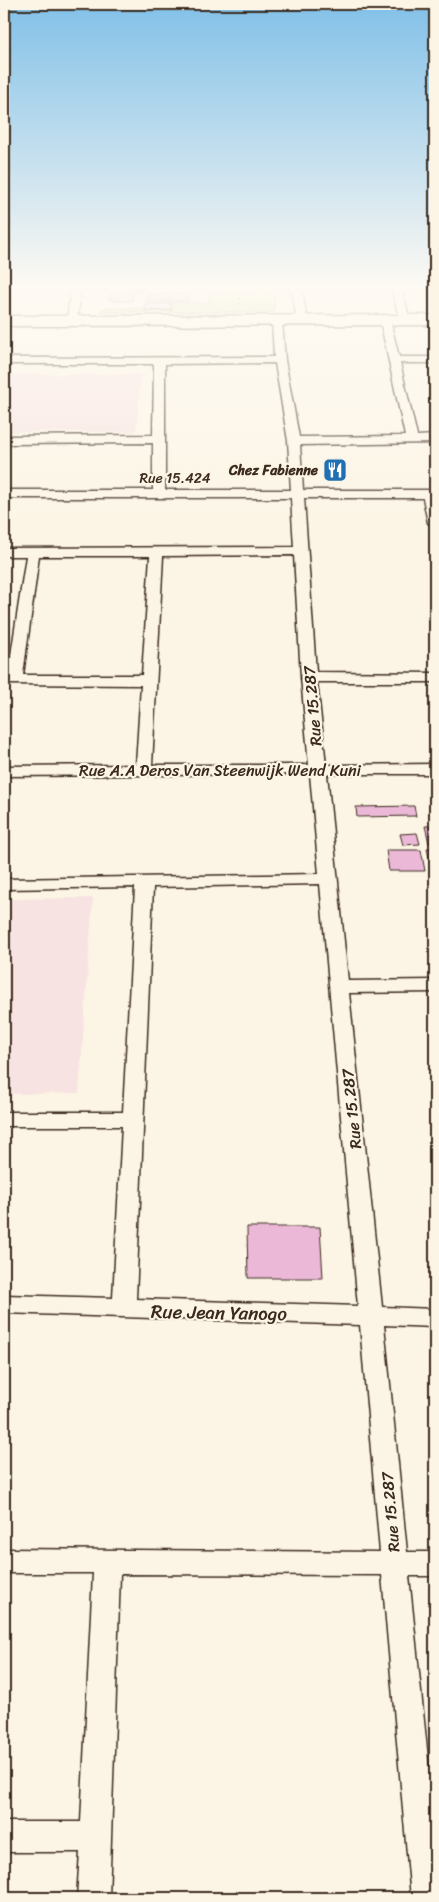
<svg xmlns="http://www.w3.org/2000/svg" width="439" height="1902" font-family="Sriracha,sans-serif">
<rect width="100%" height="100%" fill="#fcf5e5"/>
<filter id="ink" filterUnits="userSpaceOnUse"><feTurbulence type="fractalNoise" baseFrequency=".02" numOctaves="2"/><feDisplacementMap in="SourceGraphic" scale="10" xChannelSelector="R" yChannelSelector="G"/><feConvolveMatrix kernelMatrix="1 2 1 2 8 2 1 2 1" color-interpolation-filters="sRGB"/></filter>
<g filter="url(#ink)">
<g fill="#f7e3e1">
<path d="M4 374H141L136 432H4Z"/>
<path d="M93 898 79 1093 4 1094V899Z"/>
</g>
<path fill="#c8e096" stroke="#82855a" d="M209 293H274V312H100L104 308H145V311L171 310V303H210Z"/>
<g fill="#ebb9d7" stroke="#3b2a1e">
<path d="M110 293H133L132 301H112V299H109Z"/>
<path d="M188 294V301H146L147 295Z"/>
<path d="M171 303 172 310 145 311V304Z"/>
<path d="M414 806 416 816 357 817 356 807Z"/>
<path d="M425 826H435V843H429Z"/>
<path d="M417 833 420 844 403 845 400 834Z"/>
<path d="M427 848H435V872H432Z"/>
<path d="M386 850H421L425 871H389Z"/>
<path d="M247 1227H320L323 1278H248Z"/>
</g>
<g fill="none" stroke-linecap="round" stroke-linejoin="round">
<g stroke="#3b2a1e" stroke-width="4">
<path id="service" d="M134 287H140V289L135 290Z"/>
</g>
<g stroke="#3b2a1e" stroke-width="3">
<g id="minor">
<path d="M71 287H107L102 290H81L77 321 72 324 67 321Z"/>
<path d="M284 287H299L302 290 307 320 306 322H298L297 320 292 292Z"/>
<path d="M391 287H401L410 320 409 322H401L400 320Z"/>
<path d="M277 317 282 320 285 360 299 437 405 436 380 320 381 318 385 317 390 320 399 357H435V363H400L417 436 435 435V443L300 445 303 490H435V527L428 523 423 498H304L316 672 435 673V682H317L326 765 435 764V774H327L348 981 435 980V992L349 993 382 1307 435 1309V1327L384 1325 407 1552H435V1576H409L435 1827V1898H411L382 1575 120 1574 109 1898H77L80 1852H4V1822H81L93 1573H4V1549L380 1552 360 1325 4 1313V1295L113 1298 122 1126H4V1112H123L135 887 4 889V879L319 874 310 774 4 776V766L136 765 141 685 4 684V676L8 675 26 556H4V548L294 547 291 498H4V490H153V443L4 444V436L153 435 154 364H4V358L274 357 272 320ZM275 363 288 441 291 490H165V364ZM294 555 301 677 309 765H152L163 556ZM39 556H150L142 675H23ZM320 884 358 1306 136 1299 153 887Z"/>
</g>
</g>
<g stroke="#3b2a1e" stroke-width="3">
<path id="secondary" d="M435 315V325L4 326V316Z"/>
</g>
<path stroke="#3b2a1e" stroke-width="2" stroke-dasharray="2.5 2.5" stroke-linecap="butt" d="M240 293V304"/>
<use href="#service" fill="#fcf5e5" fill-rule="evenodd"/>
<use href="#minor" fill="#fcf5e5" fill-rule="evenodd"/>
<use href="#secondary" fill="#fcf5e5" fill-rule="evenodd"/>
</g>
</g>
<linearGradient id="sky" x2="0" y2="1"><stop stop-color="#81c0e8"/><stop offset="0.52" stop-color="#fefaf3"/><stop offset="1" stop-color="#fefaf3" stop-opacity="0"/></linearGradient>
<rect width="439" height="553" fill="url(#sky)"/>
<defs>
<g id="restaurant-square" transform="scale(1.25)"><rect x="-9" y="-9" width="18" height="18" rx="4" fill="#1f6fb2" stroke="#fcf5e5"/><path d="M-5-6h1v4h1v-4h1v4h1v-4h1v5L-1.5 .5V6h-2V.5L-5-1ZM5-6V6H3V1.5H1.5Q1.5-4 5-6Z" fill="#fff"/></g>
</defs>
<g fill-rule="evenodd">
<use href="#restaurant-square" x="335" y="470"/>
</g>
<g text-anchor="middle" stroke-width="4.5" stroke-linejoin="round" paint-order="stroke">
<g font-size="14" font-weight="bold" fill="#3b2a1e" stroke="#fcf5e5" text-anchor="end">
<text x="318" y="475">Chez Fabienne</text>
</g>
<g font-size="14" fill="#3b2a1e" stroke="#fcf5e5">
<text x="175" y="483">Rue 15.424</text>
</g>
<g font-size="16" fill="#3b2a1e" stroke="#fcf5e5">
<text transform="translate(312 706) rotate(-95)" y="6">Rue 15.287</text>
<text x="220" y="776">Rue A.A Deros Van Steenwijk Wend Kuni</text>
<text transform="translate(351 1109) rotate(-96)" y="6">Rue 15.287</text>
<text transform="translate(390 1512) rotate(-95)" y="6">Rue 15.287</text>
</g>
<g font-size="19" fill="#3b2a1e" stroke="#fcf5e5">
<text transform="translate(219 1312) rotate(1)" y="7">Rue Jean Yanogo</text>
</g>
</g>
<rect width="439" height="1902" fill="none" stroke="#fcf5e5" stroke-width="20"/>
<rect x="10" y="10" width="419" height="1882" fill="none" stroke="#3b2a1e" stroke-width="2" filter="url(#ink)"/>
</svg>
